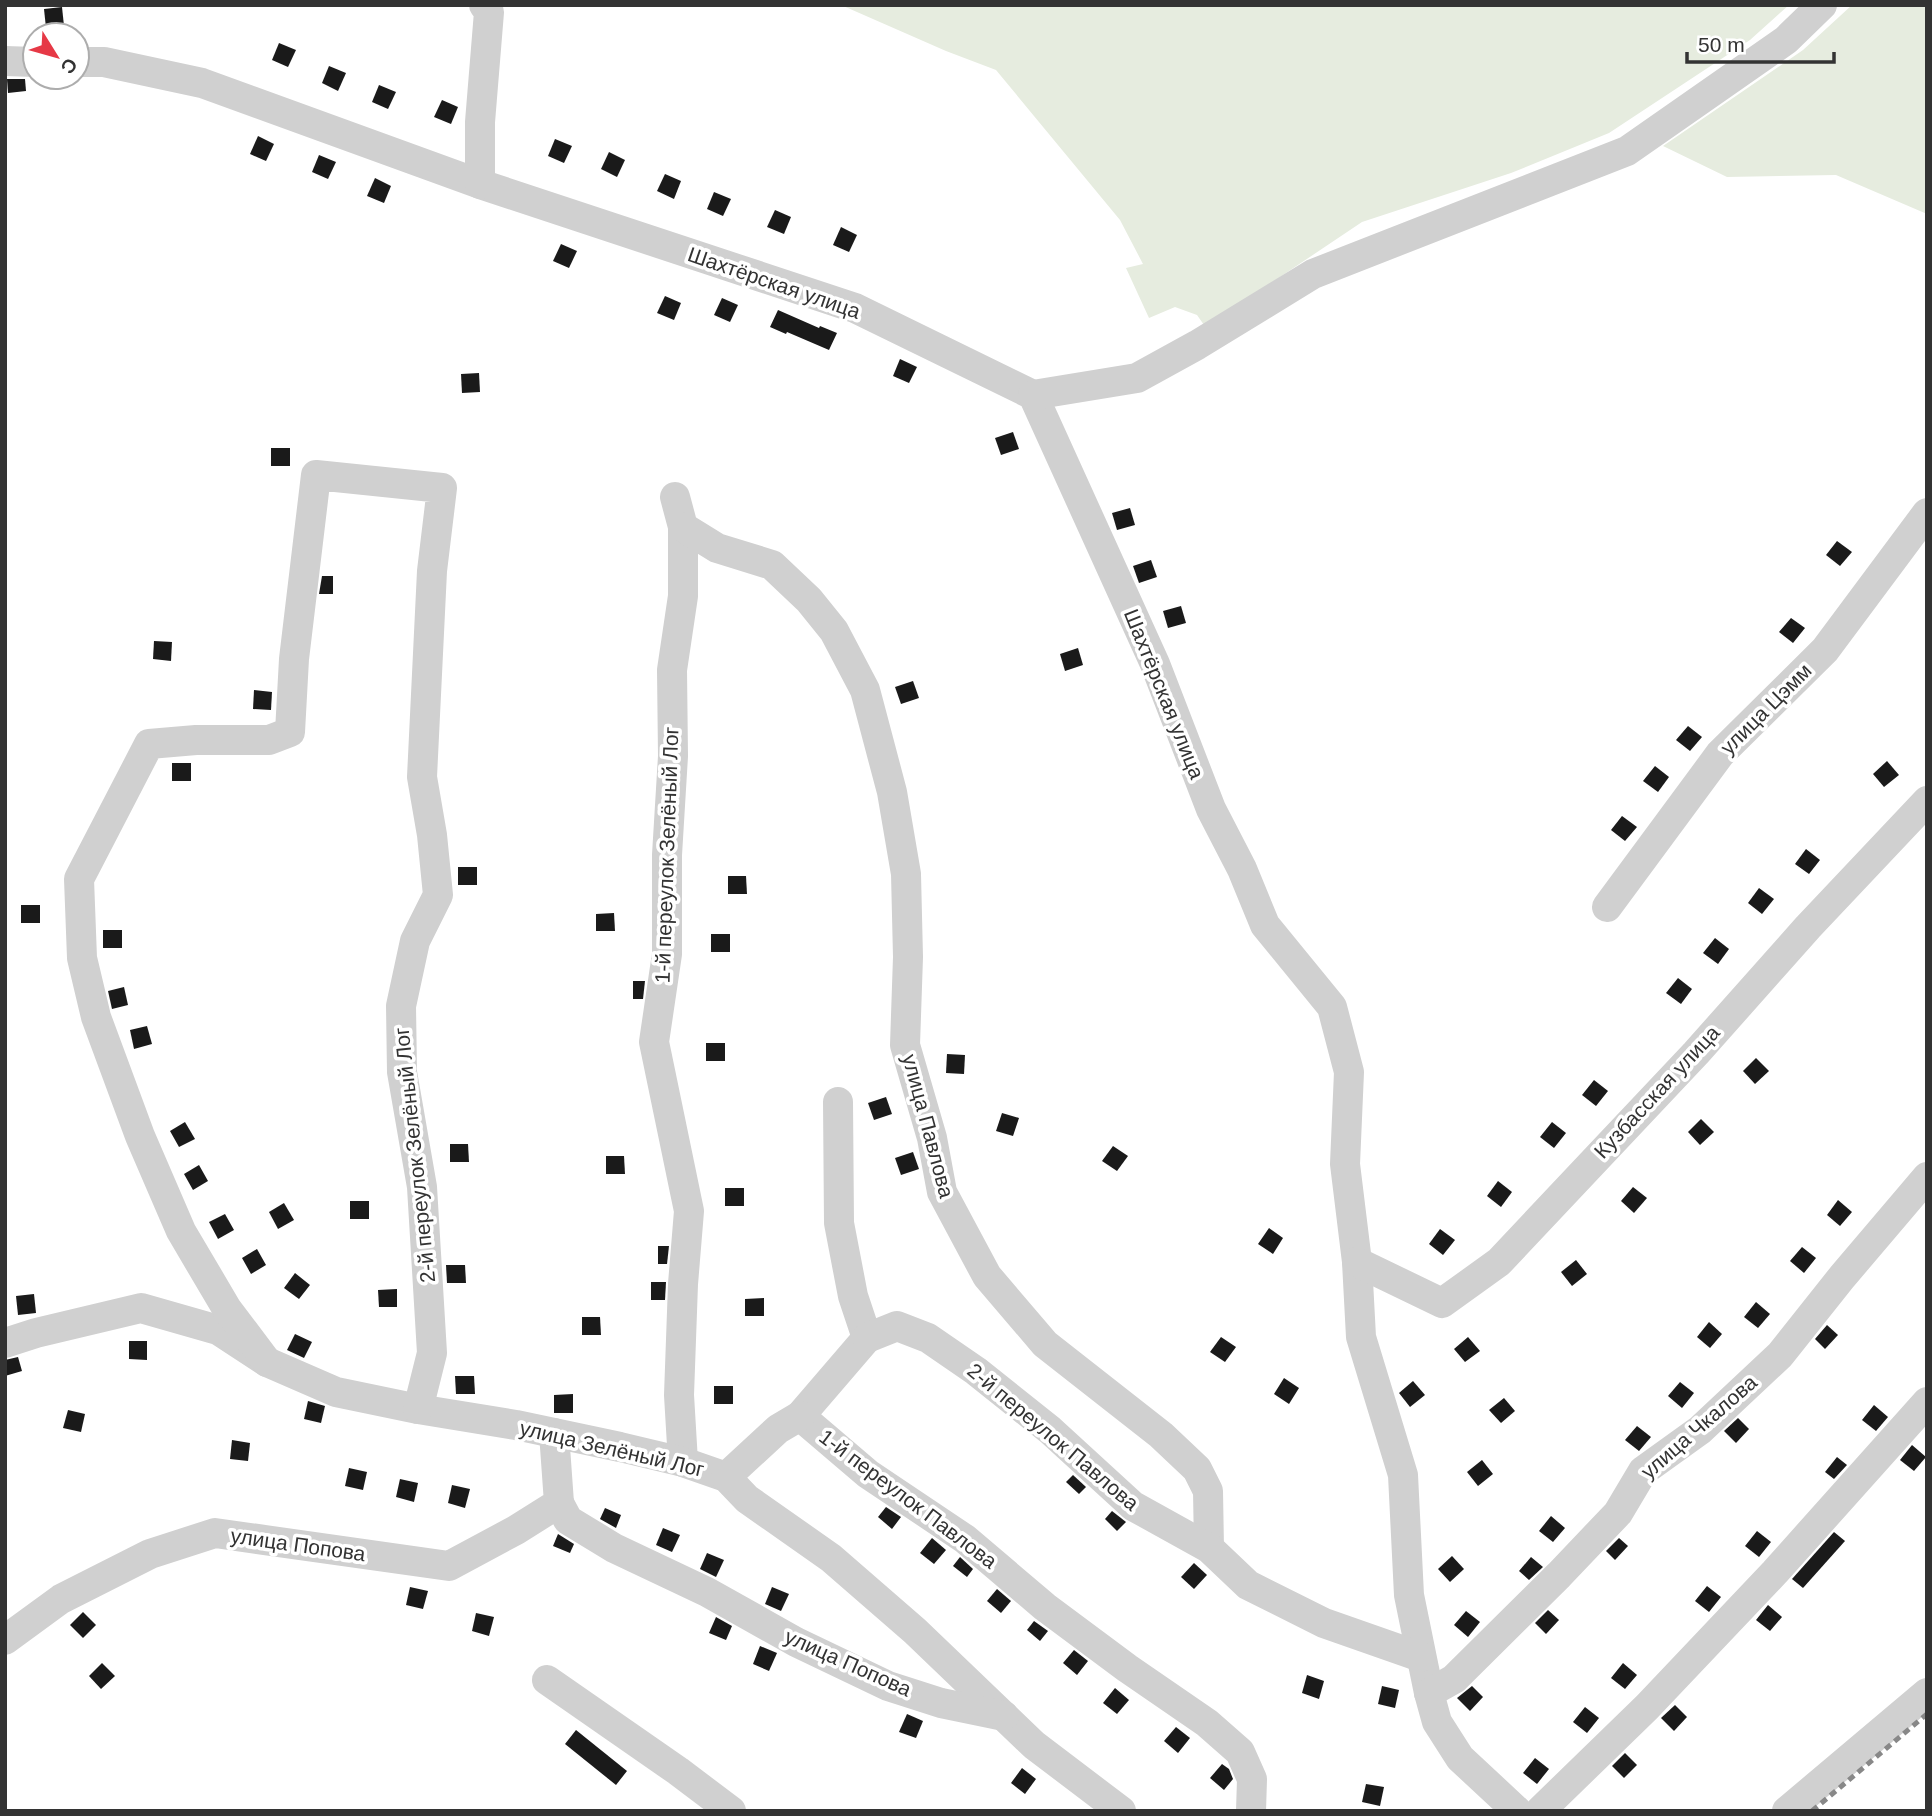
<svg xmlns="http://www.w3.org/2000/svg" width="1932" height="1816" font-family="Arial,sans-serif">
<rect width="100%" height="100%" fill="#fff"/>
<g fill="#e6ecdf">
<path d="M841 5H1789L1750 40 1609 133 1511 173 1362 222 1277 279 1204 325 1197 315 1175 307 1149 318 1126 268 1143 264 1120 220 996 70 946 51Z"/>
<path d="M1852 5H1927V214L1836 175 1727 177 1663 146 1803 50Z"/>
</g>
<g fill="#1a1a1a">
<path d="M62 7 64 26 46 28 44 9Z"/>
<path d="M279 43 296 50 288 67 272 60Z"/>
<path d="M329 66 346 73 338 91 322 83Z"/>
<path d="M7 79H25L26 91 8 93Z"/>
<path d="M379 85 396 92 388 109 372 102Z"/>
<path d="M442 100 458 107 451 124 434 117Z"/>
<path d="M258 136 274 144 266 161 250 154Z"/>
<path d="M555 139 572 146 564 163 548 156Z"/>
<path d="M609 152 625 160 617 177 601 169Z"/>
<path d="M319 155 336 162 328 179 312 172Z"/>
<path d="M665 174 681 181 674 199 657 191Z"/>
<path d="M375 178 391 186 384 203 367 196Z"/>
<path d="M714 192 731 199 723 216 707 209Z"/>
<path d="M775 210 791 217 784 234 767 227Z"/>
<path d="M841 227 857 235 849 252 833 245Z"/>
<path d="M561 244 577 251 569 268 553 261Z"/>
<path d="M665 296 681 303 674 320 657 313Z"/>
<path d="M722 298 738 305 730 322 714 315Z"/>
<path d="M778 310 819 328 820 326 837 333 829 350 787 332 786 334 770 327Z"/>
<path d="M900 359 917 367 909 383 893 376Z"/>
<path d="M479 373 480 392 462 393 461 374Z"/>
<path d="M1013 432 1019 449 1001 455 995 438Z"/>
<rect x="271" y="448" width="19" height="18"/>
<path d="M1130 508 1135 525 1117 530 1112 513Z"/>
<path d="M1837 541 1852 552 1840 566 1826 555Z"/>
<path d="M1151 560 1157 577 1139 583 1133 566Z"/>
<path d="M322 576H333V594H319Z"/>
<path d="M1181 606 1186 623 1168 628 1163 611Z"/>
<path d="M1791 618 1805 628 1793 643 1779 632Z"/>
<path d="M154 641 172 642 171 661 153 659Z"/>
<path d="M1078 648 1083 665 1065 671 1060 654Z"/>
<path d="M913 681 919 698 901 704 895 687Z"/>
<path d="M254 690 272 692 271 710 253 709Z"/>
<path d="M1688 726 1702 737 1690 751 1676 740Z"/>
<path d="M1887 761 1899 775 1884 787 1873 774Z"/>
<rect x="172" y="763" width="19" height="18"/>
<path d="M1655 766 1669 777 1658 792 1643 781Z"/>
<path d="M1622 816 1637 827 1625 841 1611 830Z"/>
<path d="M1806 849 1820 860 1809 874 1795 864Z"/>
<rect x="458" y="867" width="19" height="18"/>
<path d="M728 876H746L747 894H728Z"/>
<path d="M1759 888 1774 899 1762 914 1748 903Z"/>
<rect x="21" y="905" width="19" height="18"/>
<path d="M614 913 615 931H596V914Z"/>
<rect x="103" y="930" width="19" height="18"/>
<rect x="711" y="934" width="19" height="18"/>
<path d="M1715 938 1729 949 1718 964 1703 953Z"/>
<path d="M1678 978 1692 989 1681 1004 1666 993Z"/>
<path d="M633 981H645L643 999H633Z"/>
<path d="M124 987 128 1005 112 1009 108 991Z"/>
<path d="M147 1026 152 1044 134 1049 130 1030Z"/>
<rect x="706" y="1043" width="19" height="18"/>
<path d="M947 1054 965 1055 964 1074 946 1073Z"/>
<path d="M1756 1058 1769 1071 1755 1084 1743 1071Z"/>
<path d="M1594 1080 1608 1091 1596 1106 1582 1095Z"/>
<path d="M886 1097 892 1114 874 1120 868 1103Z"/>
<path d="M1002 1113 1019 1118 1013 1136 996 1131Z"/>
<path d="M1701 1119 1714 1132 1700 1145 1688 1132Z"/>
<path d="M185 1122 195 1139 179 1147 170 1131Z"/>
<path d="M1552 1122 1566 1133 1554 1148 1540 1137Z"/>
<path d="M450 1144H468L469 1162H450Z"/>
<path d="M1113 1146 1128 1156 1117 1171 1102 1161Z"/>
<path d="M913 1152 919 1169 901 1175 895 1158Z"/>
<path d="M606 1156H624L625 1174H606Z"/>
<path d="M199 1165 208 1181 193 1190 184 1174Z"/>
<path d="M1498 1181 1512 1192 1501 1207 1487 1196Z"/>
<path d="M1633 1187 1647 1198 1634 1213 1621 1201Z"/>
<rect x="725" y="1188" width="19" height="18"/>
<path d="M1838 1200 1852 1212 1840 1226 1827 1215Z"/>
<rect x="350" y="1201" width="19" height="18"/>
<path d="M284 1203 294 1220 278 1229 269 1212Z"/>
<path d="M225 1214 234 1230 218 1239 209 1222Z"/>
<path d="M1269 1228 1283 1238 1273 1254 1258 1244Z"/>
<path d="M1440 1229 1455 1240 1443 1255 1429 1244Z"/>
<path d="M658 1246H669L667 1264H658Z"/>
<path d="M1802 1247 1816 1258 1804 1273 1790 1261Z"/>
<path d="M257 1249 266 1265 251 1274 242 1258Z"/>
<path d="M1576 1260 1587 1274 1572 1286 1561 1272Z"/>
<path d="M446 1265H465L466 1283H447Z"/>
<path d="M295 1273 310 1285 299 1299 284 1288Z"/>
<path d="M651 1282H666L665 1300H651Z"/>
<path d="M397 1289V1307H379L378 1290Z"/>
<path d="M34 1294 36 1313 18 1315 16 1296Z"/>
<path d="M764 1298V1316H745V1299Z"/>
<path d="M1756 1302 1770 1314 1758 1328 1744 1317Z"/>
<path d="M582 1317H600L601 1335H582Z"/>
<path d="M1709 1322 1722 1334 1710 1348 1697 1337Z"/>
<path d="M1827 1325 1838 1335 1825 1349 1815 1339Z"/>
<path d="M295 1334 312 1342 304 1358 287 1350Z"/>
<path d="M1221 1337 1236 1347 1225 1362 1210 1352Z"/>
<path d="M1468 1337 1480 1351 1465 1362 1454 1349Z"/>
<path d="M129 1341H147V1360L129 1359Z"/>
<path d="M18 1357 22 1371 5 1376V1360Z"/>
<path d="M455 1376H474L475 1394H456Z"/>
<path d="M1284 1378 1299 1388 1289 1404 1274 1394Z"/>
<path d="M1413 1381 1425 1395 1410 1407 1399 1393Z"/>
<path d="M1680 1382 1694 1393 1682 1408 1668 1396Z"/>
<rect x="714" y="1386" width="19" height="18"/>
<path d="M573 1394V1413H554V1395Z"/>
<path d="M1504 1398 1515 1411 1501 1423 1489 1410Z"/>
<path d="M308 1401 325 1406 321 1423 304 1419Z"/>
<path d="M1874 1405 1888 1417 1876 1431 1862 1420Z"/>
<path d="M68 1410 85 1414 81 1432 63 1428Z"/>
<path d="M1738 1418 1749 1429 1736 1443 1724 1431Z"/>
<path d="M1637 1426 1651 1437 1639 1451 1625 1440Z"/>
<path d="M232 1440 250 1443 248 1461 230 1459Z"/>
<path d="M1912 1445 1926 1457 1914 1471 1900 1460Z"/>
<path d="M1837 1457 1847 1465 1834 1479 1825 1472Z"/>
<path d="M1482 1460 1493 1474 1478 1486 1467 1472Z"/>
<path d="M349 1468 367 1472 363 1490 345 1486Z"/>
<path d="M1073 1475 1086 1487 1079 1494 1066 1482Z"/>
<path d="M400 1479 418 1483 414 1502 396 1497Z"/>
<path d="M452 1485 470 1489 465 1508 448 1503Z"/>
<path d="M886 1507 901 1517 892 1529 878 1517Z"/>
<path d="M605 1508 621 1515 616 1528 600 1519Z"/>
<path d="M1112 1511 1126 1522 1117 1531 1105 1519Z"/>
<path d="M1551 1516 1565 1528 1553 1542 1539 1531Z"/>
<path d="M663 1528 680 1535 672 1552 656 1545Z"/>
<path d="M1757 1531 1771 1542 1759 1557 1745 1546Z"/>
<path d="M1834 1532 1845 1541 1803 1588 1792 1579Z"/>
<path d="M558 1534 574 1544 570 1553 553 1546Z"/>
<path d="M932 1538 946 1550 934 1564 920 1553Z"/>
<path d="M1619 1538 1628 1546 1615 1560 1606 1551Z"/>
<path d="M707 1553 724 1560 716 1577 700 1569Z"/>
<path d="M1452 1556 1464 1569 1450 1582 1438 1569Z"/>
<path d="M960 1557 973 1569 967 1577 953 1566Z"/>
<path d="M1531 1557 1543 1567 1529 1580 1519 1571Z"/>
<path d="M1194 1563 1207 1575 1194 1589 1181 1577Z"/>
<path d="M1707 1586 1721 1597 1709 1612 1695 1601Z"/>
<path d="M410 1587 428 1591 423 1609 406 1605Z"/>
<path d="M772 1587 789 1594 781 1611 765 1604Z"/>
<path d="M997 1589 1011 1601 1001 1613 987 1601Z"/>
<path d="M1768 1605 1782 1617 1770 1631 1756 1620Z"/>
<path d="M1548 1610 1559 1620 1546 1634 1535 1623Z"/>
<path d="M1466 1611 1480 1622 1468 1637 1454 1625Z"/>
<path d="M83 1612 96 1625 83 1638 70 1625Z"/>
<path d="M476 1613 494 1617 489 1636 472 1631Z"/>
<path d="M716 1617 732 1626 726 1640 709 1633Z"/>
<path d="M1034 1621 1048 1631 1040 1641 1027 1630Z"/>
<path d="M760 1646 777 1653 769 1671 753 1664Z"/>
<path d="M1074 1650 1088 1661 1077 1675 1063 1663Z"/>
<path d="M102 1663 115 1676 101 1689 89 1676Z"/>
<path d="M1623 1663 1637 1675 1625 1689 1611 1678Z"/>
<path d="M1307 1675 1324 1681 1319 1699 1302 1693Z"/>
<path d="M1382 1686 1399 1690 1395 1708 1378 1704Z"/>
<path d="M1472 1686 1483 1697 1470 1711 1457 1698Z"/>
<path d="M1115 1688 1129 1700 1117 1714 1103 1703Z"/>
<path d="M1675 1705 1687 1717 1674 1731 1661 1718Z"/>
<path d="M1585 1707 1599 1718 1587 1733 1573 1722Z"/>
<path d="M907 1714 923 1721 916 1738 899 1732Z"/>
<path d="M1176 1727 1190 1738 1178 1753 1164 1741Z"/>
<path d="M576 1730 627 1771 616 1785 565 1744Z"/>
<path d="M1625 1753 1637 1765 1624 1778 1612 1766Z"/>
<path d="M1535 1758 1549 1769 1537 1784 1523 1773Z"/>
<path d="M1222 1764 1229 1769 1233 1779 1224 1790 1210 1778Z"/>
<path d="M1022 1768 1036 1779 1025 1794 1011 1783Z"/>
<path d="M1366 1784 1384 1787 1380 1806 1362 1802Z"/>
</g>
<g fill="none" stroke-linecap="round" stroke-linejoin="round">
<g stroke="#d0d0d0" stroke-width="30">
<path d="M5 61 35 62"/>
<path d="M77 62H104L202 83 480 184 855 308 1033 395 1155 664 1211 809 1242 869 1265 925 1332 1007 1349 1072 1345 1164 1357 1262 1361 1337 1403 1475 1409 1595 1429 1693 1437 1722 1460 1758 1517 1811"/>
<path d="M480 184V122L489 12 484 5"/>
<path d="M1033 395 1137 378 1197 345 1313 274 1627 151 1786 40 1822 5"/>
<path d="M675 497 683 527V596L672 670 673 756 667 855V954L654 1042 689 1211 683 1284 679 1395 683 1462"/>
<path d="M683 527 717 548 772 565 809 600 834 631 865 690 892 792 906 874 908 957 905 1045 932 1138 942 1192 987 1276 1045 1344 1161 1435 1197 1469 1208 1491 1209 1548"/>
<path d="M1607 907 1720 754 1825 650 1927 513"/>
<path d="M838 1102 839 1223 853 1296 867 1338 800 1416 868 1474 965 1539 1045 1607 1127 1668 1207 1723 1240 1752 1252 1779 1251 1811"/>
<path d="M1357 1262 1442 1303 1499 1262 1696 1053 1808 927 1927 801"/>
<path d="M867 1338 897 1326 928 1338 976 1371 1050 1430 1133 1506 1209 1548 1248 1585 1324 1623 1421 1657"/>
<path d="M5 1343 36 1333 141 1308 218 1330 267 1362 336 1392 418 1409 516 1425 620 1447 683 1462 726 1477 747 1499 831 1558 915 1631 1034 1745 1121 1811"/>
<path d="M267 1362 227 1309 181 1231 140 1136 96 1017 82 958 79 879 149 744 196 740H269L290 732 294 659 316 475 442 488 432 571 422 777 432 835 438 895 415 941 401 1006 402 1072 422 1187 432 1353 418 1409"/>
<path d="M726 1477 778 1429 800 1416"/>
<path d="M559 1503 568 1520 614 1548 707 1592 796 1642 888 1686 941 1703 1004 1716"/>
<path d="M5 1640 61 1599 150 1554 215 1533 449 1566 516 1530 559 1503 554 1433"/>
<path d="M547 1680 678 1771 731 1811"/>
<path d="M1429 1693 1454 1679 1559 1575 1618 1513 1643 1471 1700 1430 1780 1355 1842 1277 1927 1177"/>
<path d="M1540 1811 1647 1707 1775 1572 1927 1402"/>
<path d="M1787 1811 1927 1693"/>
</g>
<path stroke="#888" stroke-width="5" stroke-dasharray="7 5" stroke-linecap="butt" d="M1812 1811 1927 1714"/>
</g>
<g text-anchor="middle" stroke-width="7" stroke-linejoin="round" paint-order="stroke">
<g font-size="21" fill="#333" stroke="#fff">
<text transform="translate(774 283) rotate(19)" y="7">Шахтёрская улица</text>
<text transform="translate(1164 694) rotate(68)" y="7">Шахтёрская улица</text>
<text transform="translate(1766 709) rotate(-45)" y="7">улица Цэмм</text>
<text transform="translate(667 855) rotate(-88)" y="7">1-й переулок Зелёный Лог</text>
<text transform="translate(1657 1092) rotate(-47)" y="7">Кузбасская улица</text>
<text transform="translate(928 1126) rotate(75)" y="7">улица Павлова</text>
<text transform="translate(415 1155) rotate(-96)" y="7">2-й переулок Зелёный Лог</text>
<text transform="translate(1699 1427) rotate(-41)" y="7">улица Чкалова</text>
<text transform="translate(1053 1437) rotate(40)" y="7">2-й переулок Павлова</text>
<text transform="translate(612 1449) rotate(13)" y="7">улица Зелёный Лог</text>
<text transform="translate(908 1499) rotate(37)" y="7">1-й переулок Павлова</text>
<text transform="translate(298 1545) rotate(8)" y="7">улица Попова</text>
<text transform="translate(848 1663) rotate(24)" y="7">улица Попова</text>
</g>
</g>
<rect width="1932" height="1816" fill="none" stroke="#333333" stroke-width="14"/>
<g transform="translate(56 56) rotate(127)"><circle r="33" fill="#ffffff" stroke="#adadad" stroke-width="2"/>
<path d="M0-5L12 26L0 18L-12 26Z" fill="#e63946"/>
<text y="-10" font-size="19" font-weight="bold" text-anchor="middle" fill="#333333">С</text>
</g>
<path d="M1687 52v10h147v-10" fill="none" stroke="#333333" stroke-width="3.5"/>
<text x="1698" y="52" font-size="21" fill="#333333" stroke="#ffffff" stroke-width="5" paint-order="stroke">50 m</text>
</svg>
